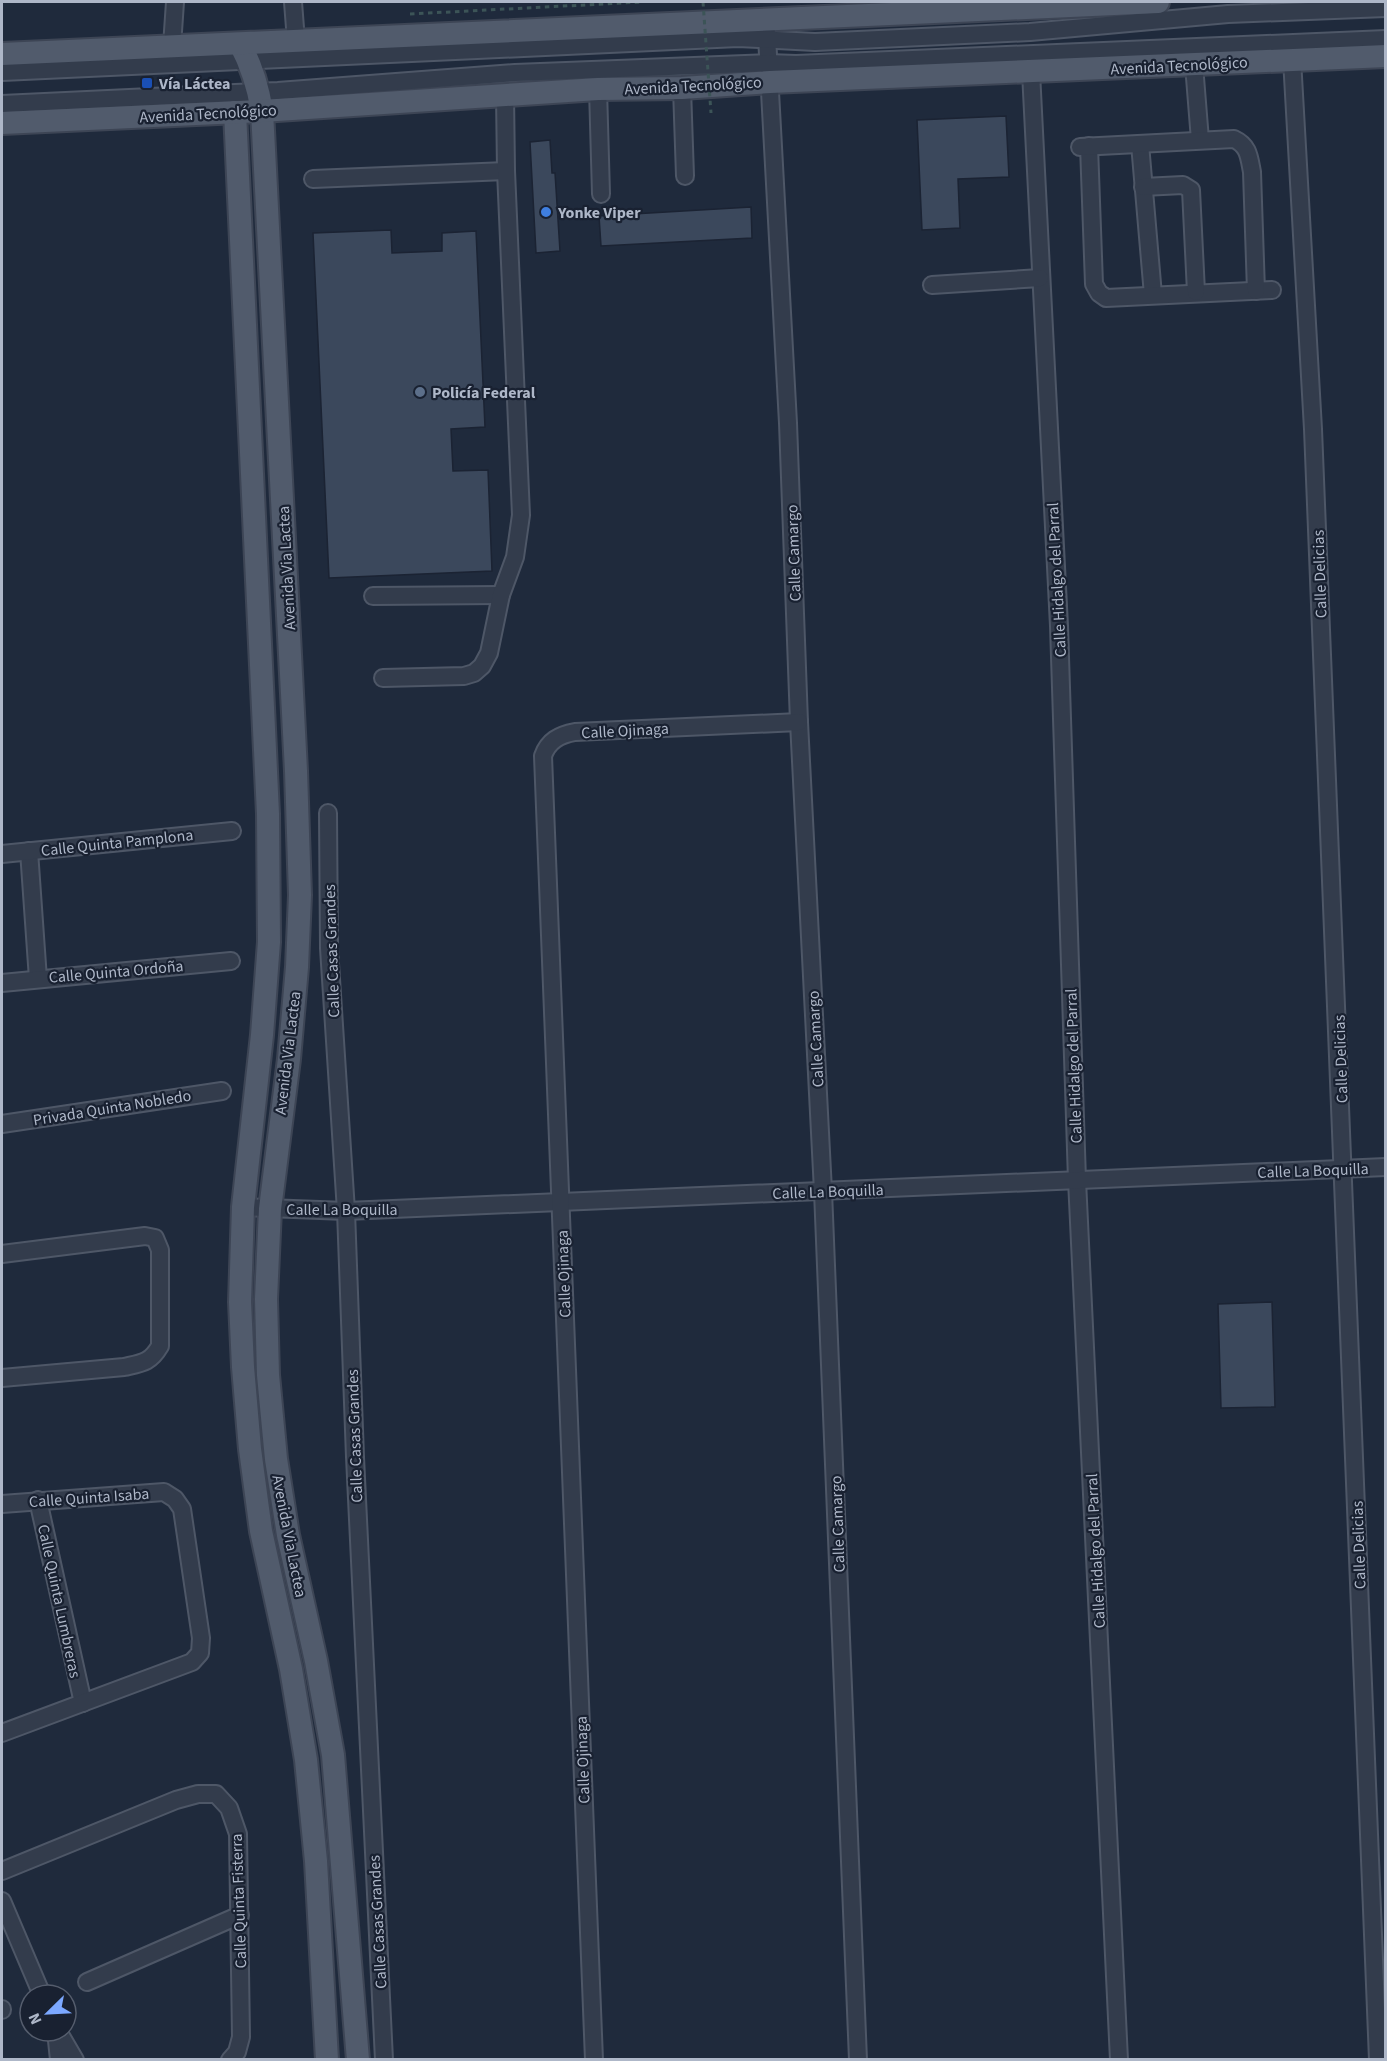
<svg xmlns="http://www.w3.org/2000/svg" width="1387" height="2061" font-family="'Source Sans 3',sans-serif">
<rect width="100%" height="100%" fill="#1f2a3c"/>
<g fill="#3b485c" stroke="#1b2333" stroke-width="1.5">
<path d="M1006 116 1009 177 958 179 960 228 922 230 917 120Z"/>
<path d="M550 140 552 173H555L560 251 536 253 530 142Z"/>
<path d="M751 207 752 238 601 246 599 216Z"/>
<path d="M391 230 392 253 442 251V233L476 231 485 427 451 429 453 471 488 470 492 571 329 578 313 233Z"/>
<path d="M1272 1302 1275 1407 1221 1408 1218 1304Z"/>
</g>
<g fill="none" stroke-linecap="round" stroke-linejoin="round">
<g stroke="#4e5767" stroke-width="20">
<g id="minor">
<path d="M293 2 296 41"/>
<path d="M766 18 788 423 799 722 823 1191 858 2060"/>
<path d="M172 46 175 2"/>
<path d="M1292 59 1313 429 1378 2060"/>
<path d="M1194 65 1200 140"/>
<path d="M2 72 738 38 815 42 1030 32 1228 14 1386 8"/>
<path d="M1031 72 1059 626 1077 1180 1119 2060"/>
<path d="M682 88 685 176"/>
<path d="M598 89 601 194"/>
<path d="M2 104 278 91 515 73 768 63 796 64 1386 39"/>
<path d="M1140 144 1153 295"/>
<path d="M1089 146 1094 284 1099 293 1106 298 1272 290"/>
<path d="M1080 147 1234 139C1249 146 1249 157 1252 172L1256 291"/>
<path d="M313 179 506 171"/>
<path d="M1143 187 1183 185 1191 190 1196 292"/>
<path d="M932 285 1040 278"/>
<path d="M373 596 501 595"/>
<path d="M383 678 464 676 474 673 482 666 489 653 501 595 515 557 521 515 506 171 505 95"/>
<path d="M328 813 329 948 346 1211 355 1457 384 2060"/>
<path d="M29 851 38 979"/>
<path d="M2 854 232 831"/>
<path d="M2 983 231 961"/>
<path d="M2 1124 222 1091"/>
<path d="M243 1207 346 1211 1386 1167"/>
<path d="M2 1254 145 1236 155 1238 160 1250V1346C150 1363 142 1363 124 1367L2 1378"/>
<path d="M38 1500 83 1703"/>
<path d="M2 1504 164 1492 175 1499 182 1509 201 1638 200 1653 192 1662 2 1733"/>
<path d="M2 1871 176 1800 198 1794H216L229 1808 238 1834 241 2037 237 2052 230 2060"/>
<path d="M2 1901 42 1995"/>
<path d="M87 1982 240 1915"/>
<path d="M2 2010V2009"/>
<path d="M56 2031 59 2060"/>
<path d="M58 2031 75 2060"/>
<path d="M594 2060 543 756C548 741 559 735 575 732L799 722"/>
</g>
</g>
<g stroke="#3d4555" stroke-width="26">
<g id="major">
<path d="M240 44C252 66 258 87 262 111L296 771 300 895 297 967 289 1059 270 1209 266 1299 268 1375 276 1459 288 1535 316 1661 333 1755 358 2060"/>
<path d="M2 54 1158 2"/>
<path d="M235 112 268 814 269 942 262 1035 243 1207 240 1302 243 1367 250 1449 261 1531 291 1669 306 1760 316 1861 327 2060"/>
<path d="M2 123 262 111 598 89 682 88 770 82 1386 56"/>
</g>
</g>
<path stroke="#3c5457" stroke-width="3" stroke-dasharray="4.5 4.5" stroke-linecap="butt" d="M410 14 642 2"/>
<use href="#minor" stroke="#333c4c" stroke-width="16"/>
<use href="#major" stroke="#515b6c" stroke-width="22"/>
<path stroke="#3c5457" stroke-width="3" stroke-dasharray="4.5 4.5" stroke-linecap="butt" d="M703 2 711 113"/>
</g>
<rect fill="#1a4fb4" stroke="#192131" stroke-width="2" x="141" y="77" width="12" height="12" rx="3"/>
<circle fill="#3f7fe0" stroke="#192131" stroke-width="2" cx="546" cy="212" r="6"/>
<circle fill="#5c6f8a" stroke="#192131" stroke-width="2" cx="420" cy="392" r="6"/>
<g text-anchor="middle" stroke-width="4.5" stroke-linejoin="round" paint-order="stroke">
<g font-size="16" fill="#aeb7c8" stroke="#192131">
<text transform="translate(1179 65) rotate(-3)" y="6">Avenida Tecnológico</text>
<text transform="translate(693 85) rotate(-3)" y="6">Avenida Tecnológico</text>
<text transform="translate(208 113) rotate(-3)" y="6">Avenida Tecnológico</text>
<text transform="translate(793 553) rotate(-92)" y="6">Calle Camargo</text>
<text transform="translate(286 568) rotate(-93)" y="6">Avenida Via Lactea</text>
<text transform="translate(1319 574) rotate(-92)" y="6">Calle Delicias</text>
<text transform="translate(1056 580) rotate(-93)" y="6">Calle Hidalgo del Parral</text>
<text transform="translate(625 730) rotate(-3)" y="6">Calle Ojinaga</text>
<text transform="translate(117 842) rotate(-6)" y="6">Calle Quinta Pamplona</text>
<text transform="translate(331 951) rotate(-92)" y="6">Calle Casas Grandes</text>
<text transform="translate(116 971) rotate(-5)" y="6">Calle Quinta Ordoña</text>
<text transform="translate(815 1039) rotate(-93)" y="6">Calle Camargo</text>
<text transform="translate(287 1053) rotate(-83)" y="6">Avenida Via Lactea</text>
<text transform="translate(1340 1059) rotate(-92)" y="6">Calle Delicias</text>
<text transform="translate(1073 1066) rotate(-92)" y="6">Calle Hidalgo del Parral</text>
<text transform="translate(112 1107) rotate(-9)" y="6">Privada Quinta Nobledo</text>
<text transform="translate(1313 1170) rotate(-2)" y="6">Calle La Boquilla</text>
<text transform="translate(828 1191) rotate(-2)" y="6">Calle La Boquilla</text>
<text x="342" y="1215">Calle La Boquilla</text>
<text transform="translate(563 1274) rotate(-92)" y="6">Calle Ojinaga</text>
<text transform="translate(354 1436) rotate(-92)" y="6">Calle Casas Grandes</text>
<text transform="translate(89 1497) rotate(-4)" y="6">Calle Quinta Isaba</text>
<text transform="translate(837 1524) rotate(-92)" y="6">Calle Camargo</text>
<text transform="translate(290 1536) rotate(79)" y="6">Avenida Via Lactea</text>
<text transform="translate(1358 1545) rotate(-92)" y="6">Calle Delicias</text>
<text transform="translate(1095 1551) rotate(-93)" y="6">Calle Hidalgo del Parral</text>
<text transform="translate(60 1601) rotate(78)" y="6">Calle Quinta Lumbreras</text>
<text transform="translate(582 1760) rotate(-92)" y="6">Calle Ojinaga</text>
<text transform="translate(238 1901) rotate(-92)" y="6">Calle Quinta Fisterra</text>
<text transform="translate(377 1922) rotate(-93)" y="6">Calle Casas Grandes</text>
</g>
<g font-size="16" font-weight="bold" fill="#aeb7c8" stroke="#192131" text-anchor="start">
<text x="159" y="89">Vía Láctea</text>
<text x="558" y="218">Yonke Viper</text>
<text x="432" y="398">Policía Federal</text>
</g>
</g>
<rect width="1387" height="2061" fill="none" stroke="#aeb7c8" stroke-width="6"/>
<g transform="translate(48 2013) rotate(246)"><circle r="28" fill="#192131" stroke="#555d6d" stroke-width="1.5"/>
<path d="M0-4.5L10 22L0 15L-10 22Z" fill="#7ca8ff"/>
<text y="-9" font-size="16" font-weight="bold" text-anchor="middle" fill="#aeb7c8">N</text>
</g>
</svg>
